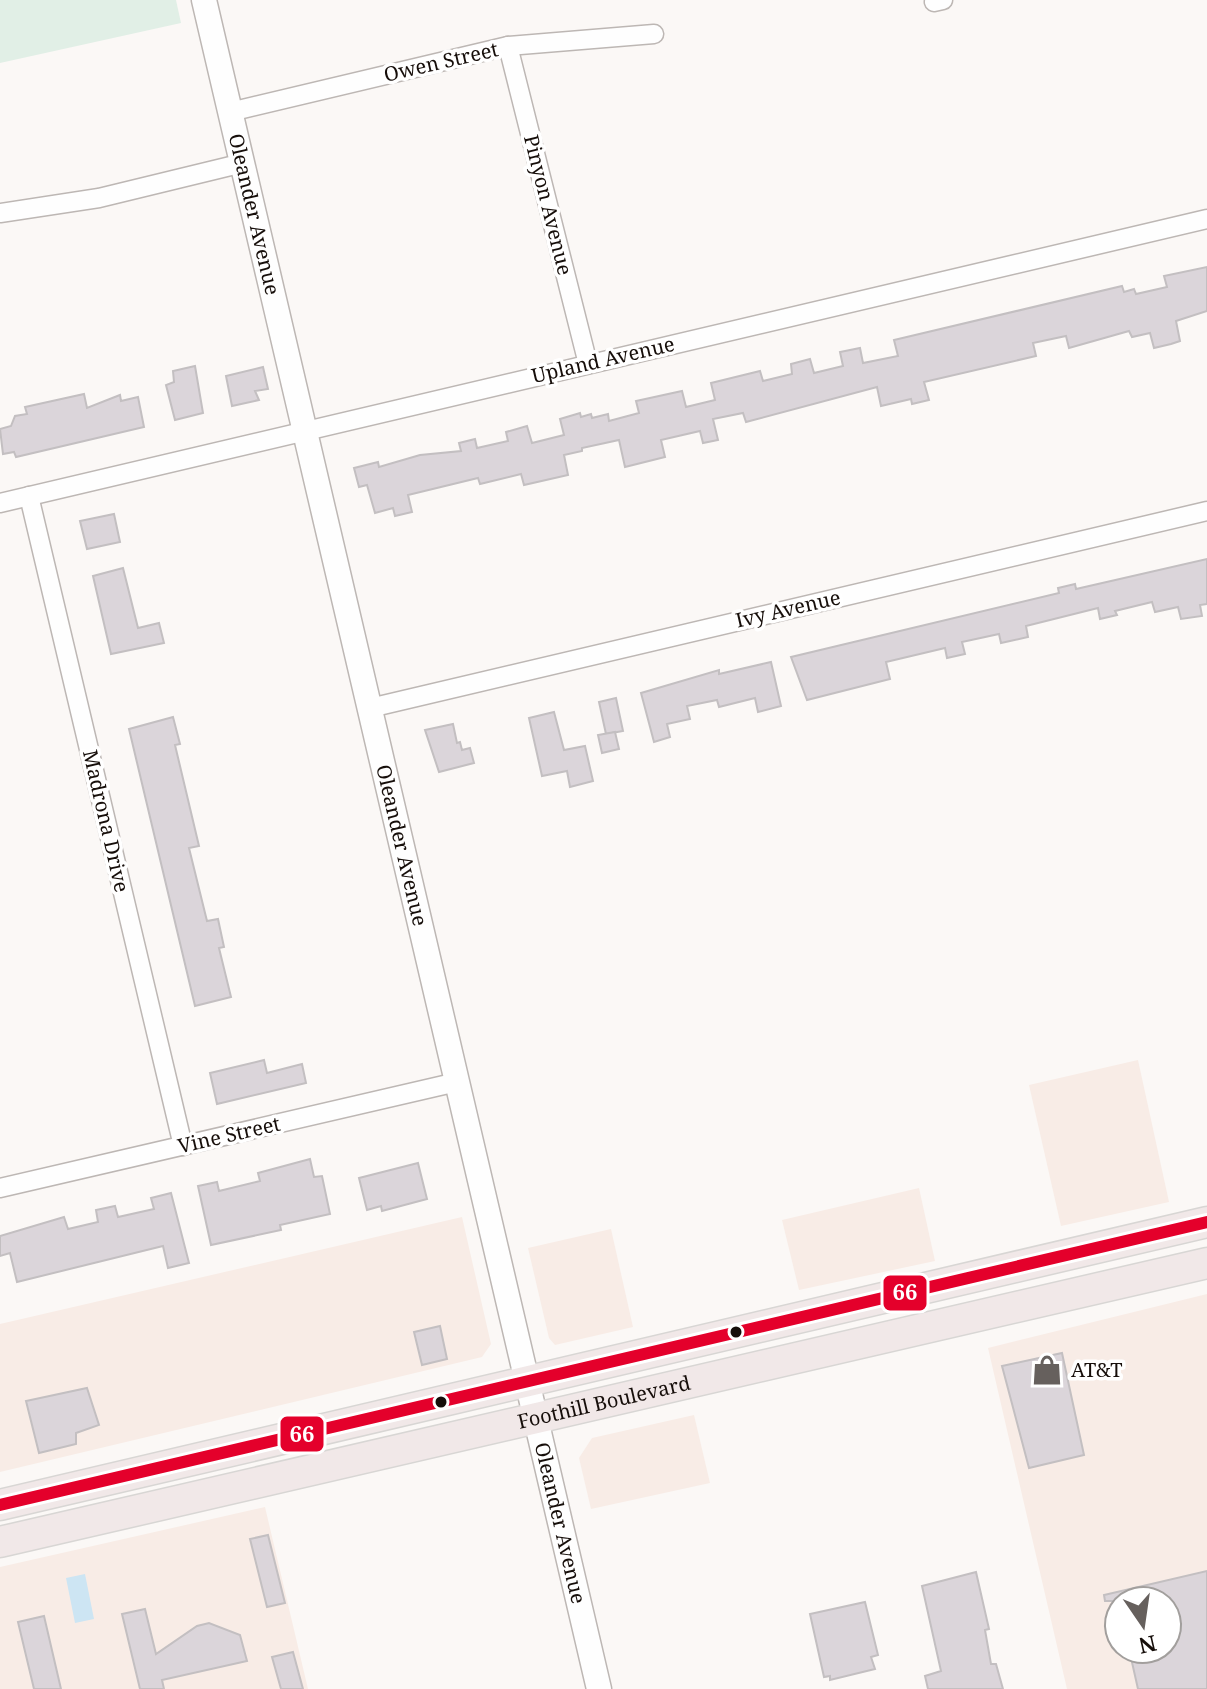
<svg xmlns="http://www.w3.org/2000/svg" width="1207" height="1689" font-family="'Noto Serif',serif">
<rect width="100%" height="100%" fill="#fbf8f6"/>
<g fill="#f8ece6" fill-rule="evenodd">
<path d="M1138 1060 1169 1202 1061 1226 1029 1085Z"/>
<path d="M919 1188 935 1261 799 1290 782 1220Z"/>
<path d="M462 1217 491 1344 482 1357 0 1472V1324Z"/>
<path d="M611 1229 633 1327 555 1345 549 1338 528 1248Z"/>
<path d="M1207 1294V1689H1067L988 1348ZM1119 1601H1167V1649H1119Z"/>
<path d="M694 1415 710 1483 591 1509 579 1458 592 1438Z"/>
<path d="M265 1507 308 1689H0V1567Z"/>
</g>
<path fill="#e1efe6" d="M0 0H176L181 23 0 63Z"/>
<path fill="#cde5f3" d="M85 1574 94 1619 75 1623 66 1578Z"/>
<g fill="#dbd5da" stroke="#c3bfc1" stroke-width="2">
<path d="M1207 267V311L1176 321 1180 341 1171 344 1154 348 1150 333 1132 337 1129 331 1069 348 1066 336 1033 343 1036 356 924 382 929 400 912 404 911 399 881 406 877 387 746 422 743 413 713 419 718 440 703 443 700 431 661 440 665 457 625 467 619 440 582 448V451L564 455 568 475 524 485 521 474 480 484 478 478 408 495 412 512 395 516 393 508 375 513 367 485 359 487 354 468 378 462 379 467 420 455 461 451 459 443 475 439 477 448 508 441 506 432 527 426 532 443 564 435 560 419 580 413 581 417 591 414 592 418 608 414 609 421 639 413 636 401 682 391 686 407 715 400 711 383 760 371 763 381 792 374 791 364 810 359 814 373 843 366 840 352 860 348 863 363 898 356 894 340 1122 286 1124 292 1134 289 1136 294 1167 287 1164 276Z"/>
<path d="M195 366 203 413 175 420 166 385 174 382 173 371Z"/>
<path d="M263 367 268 389 255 391 259 400 232 406 226 376Z"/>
<path d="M84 394 87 408 120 395 121 401 138 397 144 427 16 457 14 452 3 454 0 429 11 426 15 416 27 414 25 407Z"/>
<path d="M114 514 120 542 87 549 80 521Z"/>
<path d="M1207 559V604L1200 605 1202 616 1181 619 1178 607 1155 612 1152 602 1115 611 1117 615 1100 619 1098 608 1026 626 1028 637 1001 643 999 634 962 642 965 654 947 658 945 648 886 662 890 679 807 700 791 657 1059 593 1058 588 1075 584 1076 589Z"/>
<path d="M123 568 138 628 159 623 164 643 111 654 93 576Z"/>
<path d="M771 662 781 706 758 712 755 698 719 707 717 700 687 706 690 719 667 724 670 737 654 742 641 693 719 670V674Z"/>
<path d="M616 698 623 731 606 734 599 702Z"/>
<path d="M554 712 564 750 585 746 593 781 570 787 567 771 542 776 529 718Z"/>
<path d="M173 717 180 744 175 745 199 846 189 848 207 921 218 919 224 947 219 948 231 997 195 1006 129 729Z"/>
<path d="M453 724 457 743 460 742 462 750 470 748 474 763 439 772 425 730Z"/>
<path d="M615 732 619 749 602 753 598 735Z"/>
<path d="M264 1060 267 1073 302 1064 306 1083 217 1104 210 1073Z"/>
<path d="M310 1159 314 1177 322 1176 330 1214 280 1225 281 1230 211 1245 198 1186 217 1182 219 1191 260 1181 258 1173Z"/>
<path d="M418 1163 427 1199 382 1211 381 1206 367 1210 359 1178Z"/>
<path d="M171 1193 189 1263 168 1268 163 1246 17 1282 10 1253 0 1256V1236L64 1217 68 1229 98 1222 96 1210 115 1206 118 1217 154 1209 151 1198Z"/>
<path d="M440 1326 447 1359 422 1365 414 1332Z"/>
<path d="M1062 1353 1084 1455 1029 1468 1002 1366Z"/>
<path d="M87 1388 99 1425 76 1433V1444L39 1453 26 1401Z"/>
<path d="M268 1535 285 1603 267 1607 250 1539Z"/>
<path d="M1207 1571V1689H1138L1129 1649H1167V1601H1105L1104 1595Z"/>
<path d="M976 1572 989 1629 985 1630 991 1664H996L1003 1689H928L925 1676 941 1671 922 1586Z"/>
<path d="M865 1602 878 1655 871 1657 875 1669 830 1680V1676L824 1677 810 1614Z"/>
<path d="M145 1609 156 1654 197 1626 209 1623 240 1635 247 1661 162 1680 164 1689H140L122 1614Z"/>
<path d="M44 1616 61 1689H34L18 1622Z"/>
<path d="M293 1652 303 1689H281L272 1657Z"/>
</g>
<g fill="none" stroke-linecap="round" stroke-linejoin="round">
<g stroke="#bdb7b4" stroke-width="21">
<g id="minor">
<path d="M934 2 943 0"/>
<path d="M508 46 588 364"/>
<path d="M230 112 508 46 654 34"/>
<path d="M0 213 99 198 243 163"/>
<path d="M29 496 183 1146"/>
<path d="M0 503 1207 219"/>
<path d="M370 708 1207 511"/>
<path d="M0 1188 457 1082"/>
</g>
</g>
<g stroke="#bdb7b4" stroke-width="27">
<g id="tertiary">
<path id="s1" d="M204 0 599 1689"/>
</g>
</g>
<g stroke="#d8d6d4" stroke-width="33">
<g id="primary">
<path d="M0 1505 1207 1222"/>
<path id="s2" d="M0 1542 1207 1263"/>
</g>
</g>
<use href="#minor" stroke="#fefefe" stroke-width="18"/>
<use href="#tertiary" stroke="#fefefe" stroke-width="24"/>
<use href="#primary" stroke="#f1e8e8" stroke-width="30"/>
<g stroke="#fff" stroke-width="18">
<path id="bus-1" d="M0 1505 1207 1222"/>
</g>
<use href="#bus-1" stroke="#e4002b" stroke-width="12"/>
</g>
<defs>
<g id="shop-bare" transform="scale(2.4)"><path d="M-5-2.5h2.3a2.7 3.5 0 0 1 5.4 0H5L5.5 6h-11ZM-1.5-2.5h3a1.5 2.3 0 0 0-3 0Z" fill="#66605d" stroke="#fff" stroke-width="2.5" paint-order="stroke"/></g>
</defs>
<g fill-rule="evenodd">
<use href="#shop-bare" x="1047" y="1370"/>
</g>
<g fill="#160e0a" stroke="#fff" stroke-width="3">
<circle cx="736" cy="1332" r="7"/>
<circle cx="441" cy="1402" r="7"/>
</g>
<g text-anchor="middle" stroke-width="7" stroke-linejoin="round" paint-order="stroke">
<g font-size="20" fill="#160e0a" stroke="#fff">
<text transform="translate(441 62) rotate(-13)" y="7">Owen Street</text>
<text transform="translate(548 205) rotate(76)" y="7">Pinyon Avenue</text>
<text dy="7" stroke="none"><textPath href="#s1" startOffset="220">Oleander Avenue</textPath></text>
<text transform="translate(603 360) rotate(-13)" y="7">Upland Avenue</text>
<text transform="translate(788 609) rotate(-13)" y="7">Ivy Avenue</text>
<text transform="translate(106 821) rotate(77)" y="7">Madrona Drive</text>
<text dy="7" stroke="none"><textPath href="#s1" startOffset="868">Oleander Avenue</textPath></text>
<text transform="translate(229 1135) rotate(-13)" y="7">Vine Street</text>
<text dy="7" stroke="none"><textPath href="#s2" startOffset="620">Foothill Boulevard</textPath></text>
<text dy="7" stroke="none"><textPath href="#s1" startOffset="1564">Oleander Avenue</textPath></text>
</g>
<g font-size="20" fill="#160e0a" stroke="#fff" text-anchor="start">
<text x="1071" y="1377">AT&amp;T</text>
</g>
</g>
<g stroke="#fff" stroke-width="3">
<rect x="882" y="1274" width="46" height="38" rx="8" fill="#e4002b"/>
<rect x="279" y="1415" width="46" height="38" rx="8" fill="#e4002b"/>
</g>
<g font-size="22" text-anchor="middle" font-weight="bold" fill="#fff">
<text x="905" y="1300">66</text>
<text x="302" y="1442">66</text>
</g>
<g transform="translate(1143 1625) rotate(167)"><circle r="38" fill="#ffffff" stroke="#a29f9d" stroke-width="2"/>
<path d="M0-6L14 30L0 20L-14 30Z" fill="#66605d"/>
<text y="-12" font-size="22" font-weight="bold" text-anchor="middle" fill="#160e0a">N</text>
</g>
</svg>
